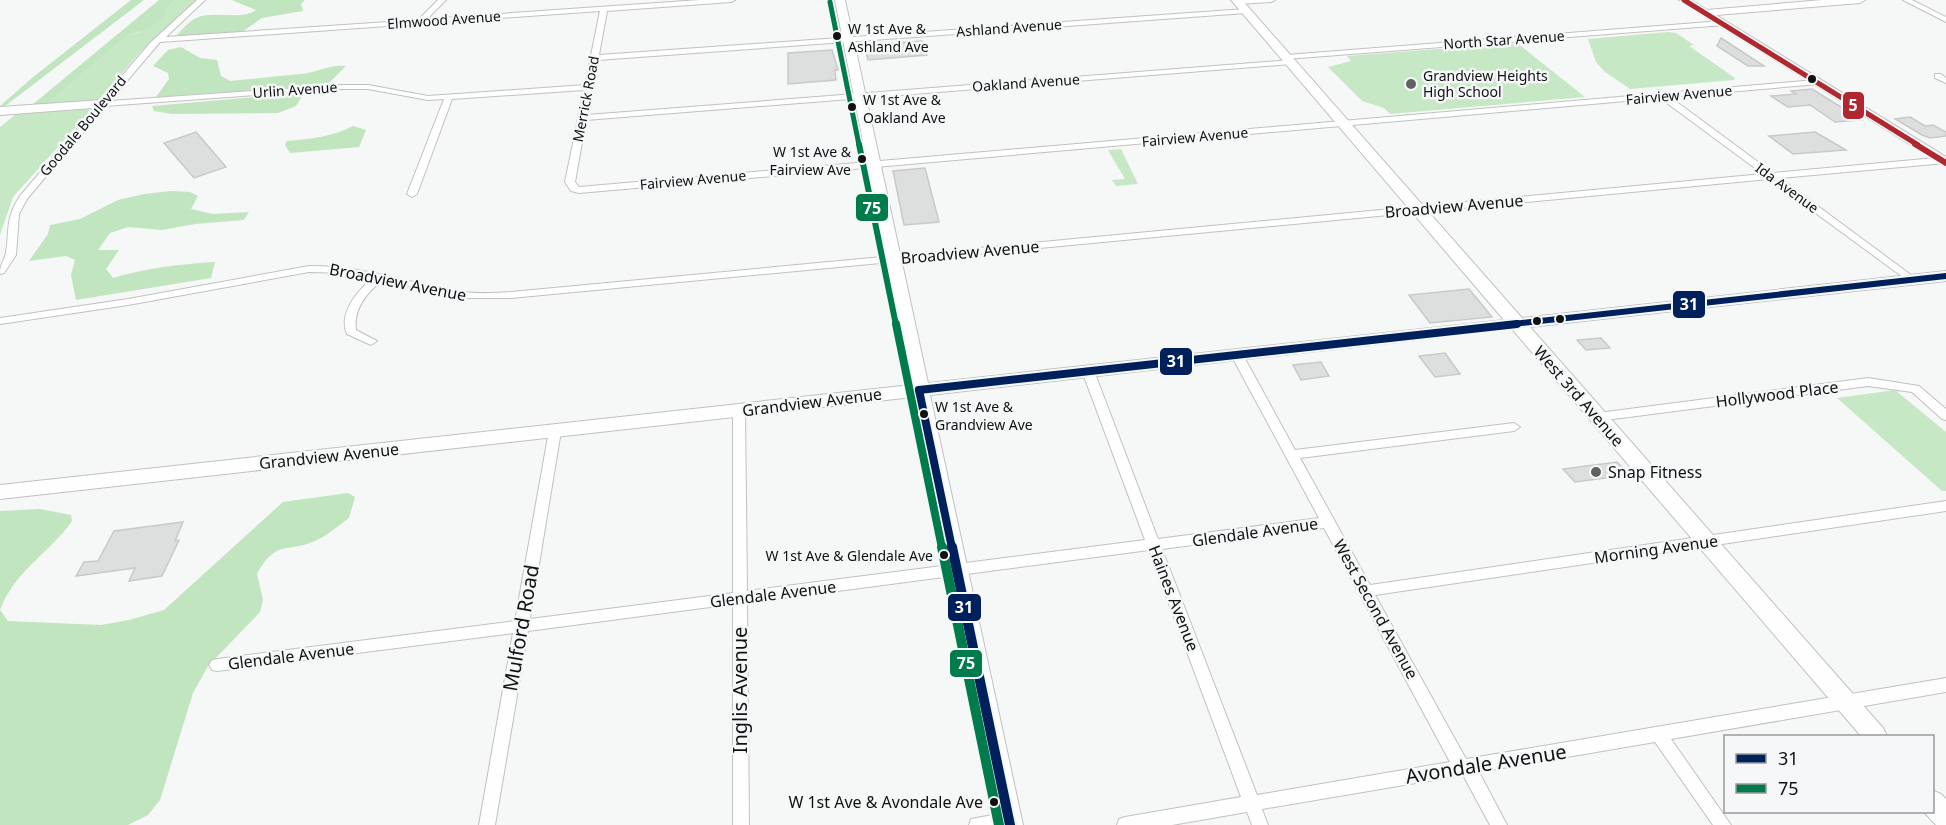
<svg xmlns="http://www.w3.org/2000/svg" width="1946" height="825" font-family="'Noto Sans',sans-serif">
<rect width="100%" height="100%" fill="#f6f7f7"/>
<g fill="#c7e8c4">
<path d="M175 0H197L142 50 101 97 96 101 47 104 128 35 139 32Z"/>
<path d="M1668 32 1676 33 1694 45 1689 46 1735 78 1734 80 1630 89 1604 71 1596 62 1588 39Z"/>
<path d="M1517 43 1585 97 1390 114 1384 108 1362 101 1328 67 1351 61 1347 56Z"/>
<path d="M92 109 13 197 0 235V127L16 114Z"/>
<path d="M1121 149 1138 184 1116 186 1112 180 1125 179 1108 150Z"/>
<path d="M1895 390 1946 432V491H1942L1837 398Z"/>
</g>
<g fill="#c1e5be">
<path d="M131 0H144L5 106H0L32 78Z"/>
<path d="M159 0H175L165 9 166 14 150 28 128 35 47 104 32 105Z"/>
<path d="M232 0H305L301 4 303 11 262 18 242 32 175 37C181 31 188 22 196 18 214 10 241 21 256 10Z"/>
<path d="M181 47 200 58 217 60 221 76 230 81C254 79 277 76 300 74 317 73 329 64 346 66L327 85 156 97 169 79 168 73 153 66 168 50Z"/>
<path d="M304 93 296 106 278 113 172 114 154 111 152 106Z"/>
<path d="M353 126 366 130 359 147 290 153 285 145 287 141C310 139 332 137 353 126Z"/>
<path d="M171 191 190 192 198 196 191 209 213 214 249 212 244 220 195 224 162 230 128 227 110 233 98 250H119L106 269 113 278C147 268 180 264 215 262L211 278 76 300 71 275 75 260 66 256 29 261 48 234 50 225 80 219 118 200 144 194Z"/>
<path d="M348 493 355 497 349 518C339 525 328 535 317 540 288 554 277 538 257 574L263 600 260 612 208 666 193 693 160 800 148 815 128 825H0V511L40 509 71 515 72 521C48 555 16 569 0 610L8 621 101 625 129 620 164 610 283 502Z"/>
</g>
<g fill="#dddede" stroke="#c8c9c9" stroke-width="1.5">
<path d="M1721 38 1764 66H1748L1717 46Z"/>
<path d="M922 41 927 55 868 60 864 45Z"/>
<path d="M832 50 838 70H835L836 80 788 84V53Z"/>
<path d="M1812 89 1841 107 1861 120 1835 122 1810 105 1788 107 1771 96 1796 94 1791 91Z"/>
<path d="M1910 117 1925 126 1933 125 1946 132V136L1930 138 1922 135 1895 119Z"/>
<path d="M196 132 226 167 194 178 164 143Z"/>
<path d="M1815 132 1846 150 1793 154 1769 136Z"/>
<path d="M925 168 939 222 904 225 893 171Z"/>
<path d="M1469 289 1492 317 1430 323 1409 295Z"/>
<path d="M1601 338 1610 348 1586 350 1577 340Z"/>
<path d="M1445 353 1460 374 1435 377 1419 356Z"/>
<path d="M1321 362 1329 376 1301 380 1293 365Z"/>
<path d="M1617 462 1629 475 1575 482 1563 469Z"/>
<path d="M183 522 175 541 179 540 162 576 129 581 135 568 76 576 84 562 98 561 114 531Z"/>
</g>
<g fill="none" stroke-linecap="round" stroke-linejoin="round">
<g stroke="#c1c1c1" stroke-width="2">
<g id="street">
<path d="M197 0H205L166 37 418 20 438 0H446L427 19 700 0H735L731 2 607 11 599 55 1246 9 1250 11 1246 13 598 60 587 115 1291 60 1295 62 1291 64 586 120 575 182 579 187 1816 80H1819V84L1670 97 1773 173 1946 157V163L1780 178 1915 278 1916 280 1915 282 1911 283 1769 179 511 298H464L382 280C367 293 353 309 356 330L377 341 371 345 347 334C338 313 357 292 372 278L348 273 309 272 128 305 0 324V318L128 299 309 266C363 265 412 285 465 292 480 294 496 293 511 292L1763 174 1660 98 579 193 571 191 565 182 584 90 452 99 417 194 412 197 407 194 444 99 428 100 368 89H339L105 106 27 199 19 214 16 255 4 273 0 274C0 262 5 261 6 252 10 227 5 219 20 196L150 43ZM600 11 585 85 428 96 368 85H339L110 101 160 42Z"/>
<path d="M1237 0H1275L1271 2 1238 4 1234 2Z"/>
<path d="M1903 0H1912L1946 17V22Z"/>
<path d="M1722 21 1726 23 1725 25 1286 59 1282 57 1286 55Z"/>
<path d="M1935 74H1941L1946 78V83L1935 78Z"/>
<path d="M1237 351 1243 355 1295 450 1514 423 1520 427 1514 431 1300 458 1370 585 1946 501V511L1375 595 1466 759 1946 678V692L1671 739 1731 825H1713L1655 742 1479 772 1507 825H1490L1463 775 1262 809 1268 825H1252L1247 812 1172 825H1117L1119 819 1125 817 1241 797 1149 550 747 603 749 825H733V604L528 631 495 825H479L513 633 217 671 212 670 209 665 212 660 217 659 515 621 549 431 555 427 561 431 530 619 733 593V411L739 407 745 411 747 591 1145 540 1082 371 1088 367 1094 371 1158 539 1319 518 1231 355ZM1324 528 1450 762 1257 795 1162 549Z"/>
<path d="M1868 378 1919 386 1946 409V420L1942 419 1912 392 1868 386 1598 421 1592 417 1598 413Z"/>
<path d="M1009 812 1015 814 1017 820 1015 825H969L971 819Z"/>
</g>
</g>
<g stroke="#c1c1c1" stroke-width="2">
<g id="secondary">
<path d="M835 0H845L928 383 1504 320 1231 0H1242L1522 318 1946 271V281L1530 327 1883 728 1887 736H1861L1512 329 930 395 1023 825H997L913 397 0 499V485L911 385Z"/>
<path d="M1679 0H1691L1707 10 1822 0H1865L1860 3 1716 15 1946 157V167Z"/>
<path d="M102 100 108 104 106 107 0 115V107Z"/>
<path d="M1932 790 1941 794 1946 799V825H1936L1924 812H1932Z"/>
</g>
</g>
<use href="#street" fill="#fefefe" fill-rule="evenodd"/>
<use href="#secondary" fill="#fefefe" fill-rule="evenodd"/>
<g stroke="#f5f7f8" stroke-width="10">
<path id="bus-1-far2" d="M1504 325 1946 276"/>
</g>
<g stroke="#f5f7f8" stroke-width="12">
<g id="bus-1-far1">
<path d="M919 390 1517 324"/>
<path d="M919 390 952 548"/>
</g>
</g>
<g stroke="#f5f7f8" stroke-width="14">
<path id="bus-1" d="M952 547 1010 825"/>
</g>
<g stroke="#f5f7f8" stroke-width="8">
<path id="bus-2-far3" d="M830 2 859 145"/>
</g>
<g stroke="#f5f7f8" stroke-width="10">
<path id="bus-2-far2" d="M859 144 896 325"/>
</g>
<g stroke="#f5f7f8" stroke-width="12">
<path id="bus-2-far1" d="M896 324 942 548"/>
</g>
<g stroke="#f5f7f8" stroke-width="14">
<path id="bus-2" d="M942 547 999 825"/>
</g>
<g stroke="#f5f7f8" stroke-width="8">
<path id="bus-3-far1" d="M1684 0 1918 145"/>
</g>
<g stroke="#f5f7f8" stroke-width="10">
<path id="bus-3" d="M1915 144 1946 163"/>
</g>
<use href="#bus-1-far2" stroke="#00205b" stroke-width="6"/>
<use href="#bus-1-far1" stroke="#00205b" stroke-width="8"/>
<use href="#bus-1" stroke="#00205b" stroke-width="10"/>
<use href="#bus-2-far3" stroke="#007b4b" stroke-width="5"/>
<use href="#bus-2-far2" stroke="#007b4b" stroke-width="6"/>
<use href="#bus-2-far1" stroke="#007b4b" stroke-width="8"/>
<use href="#bus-2" stroke="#007b4b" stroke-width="10"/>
<use href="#bus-3-far1" stroke="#af272f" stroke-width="5"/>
<use href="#bus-3" stroke="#af272f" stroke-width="6"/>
</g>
<g fill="#101111" stroke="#f5f7f8" stroke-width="2">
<circle cx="837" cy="36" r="5"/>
<circle cx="1812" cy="79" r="5"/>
<circle cx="852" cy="107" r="5"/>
<circle cx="862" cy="159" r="5"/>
<circle cx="1560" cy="319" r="5"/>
<circle cx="1537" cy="321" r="5"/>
<circle cx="924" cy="414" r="5"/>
<circle cx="944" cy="555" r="5"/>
<circle cx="994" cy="802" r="5"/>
</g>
<g fill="#606262" stroke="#f5f7f8" stroke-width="2">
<circle cx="1411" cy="84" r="6"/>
<circle cx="1596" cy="472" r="6"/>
</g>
<g text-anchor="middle" stroke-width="5" stroke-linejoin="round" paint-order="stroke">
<g font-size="14" fill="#101111" stroke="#f5f7f8">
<text transform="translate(444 20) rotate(-4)" y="5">Elmwood Avenue</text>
<text transform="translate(1009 28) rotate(-4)" y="5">Ashland Avenue</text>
<text transform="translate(1504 40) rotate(-4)" y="5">North Star Avenue</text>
<text transform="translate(1026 83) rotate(-4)" y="5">Oakland Avenue</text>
<text transform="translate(295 90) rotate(-4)" y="5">Urlin Avenue</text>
<text transform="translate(1679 95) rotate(-5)" y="5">Fairview Avenue</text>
<text transform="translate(586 99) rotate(-79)" y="5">Merrick Road</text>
<text transform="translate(83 126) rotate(-50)" y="5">Goodale Boulevard</text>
<text transform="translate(1195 137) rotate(-5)" y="5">Fairview Avenue</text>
<text transform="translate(693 180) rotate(-5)" y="5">Fairview Avenue</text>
<text transform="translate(1787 188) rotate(36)" y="5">Ida Avenue</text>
</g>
<g font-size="14" fill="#101111" stroke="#f5f7f8" text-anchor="start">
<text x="848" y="34">W 1st Ave &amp;<tspan x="848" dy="18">Ashland Ave</tspan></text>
<text x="863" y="105">W 1st Ave &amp;<tspan x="863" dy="18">Oakland Ave</tspan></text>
<text x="851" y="157" text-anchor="end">W 1st Ave &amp;<tspan x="851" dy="18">Fairview Ave</tspan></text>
<text x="935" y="412">W 1st Ave &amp;<tspan x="935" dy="18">Grandview Ave</tspan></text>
<text x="933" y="561" text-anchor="end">W 1st Ave &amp; Glendale Ave</text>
</g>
<g font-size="14" fill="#101111" stroke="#f5f7f8" text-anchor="start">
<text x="1423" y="81">Grandview Heights<tspan x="1423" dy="16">High School</tspan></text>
</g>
<g font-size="16" fill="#101111" stroke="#f5f7f8">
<text transform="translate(1454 206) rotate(-5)" y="6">Broadview Avenue</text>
<text transform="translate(970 252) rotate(-5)" y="6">Broadview Avenue</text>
<text transform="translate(398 282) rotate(11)" y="6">Broadview Avenue</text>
<text transform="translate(1777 394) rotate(-7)" y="6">Hollywood Place</text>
<text transform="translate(1579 396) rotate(49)" y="6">West 3rd Avenue</text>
<text transform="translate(812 402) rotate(-7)" y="6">Grandview Avenue</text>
<text transform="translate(329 456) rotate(-6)" y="6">Grandview Avenue</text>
<text transform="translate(1255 532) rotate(-8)" y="6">Glendale Avenue</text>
<text transform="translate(1656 549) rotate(-8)" y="6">Morning Avenue</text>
<text transform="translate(773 594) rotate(-7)" y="6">Glendale Avenue</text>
<text transform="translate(1174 598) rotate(69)" y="6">Haines Avenue</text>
<text transform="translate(1376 609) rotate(61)" y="6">West Second Avenue</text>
<text transform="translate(291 656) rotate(-7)" y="6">Glendale Avenue</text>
</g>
<g font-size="16" fill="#101111" stroke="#f5f7f8" text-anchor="start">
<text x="1608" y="478">Snap Fitness</text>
</g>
<g font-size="16" fill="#101111" stroke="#f5f7f8" text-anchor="end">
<text x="983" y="808">W 1st Ave &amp; Avondale Ave</text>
</g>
<g font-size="20" fill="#101111" stroke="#f5f7f8">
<text transform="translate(521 628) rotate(-80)" y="7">Mulford Road</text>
<text transform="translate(740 690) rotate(-90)" y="7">Inglis Avenue</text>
<text transform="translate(1486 764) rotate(-9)" y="7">Avondale Avenue</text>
</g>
</g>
<g stroke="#f5f7f8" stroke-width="2">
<rect x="1842" y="91" width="23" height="29" rx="6" fill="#af272f"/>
<rect x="855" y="193" width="34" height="29" rx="6" fill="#007b4b"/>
<rect x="1672" y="290" width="34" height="29" rx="6" fill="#00205b"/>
<rect x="1159" y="347" width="34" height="29" rx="6" fill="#00205b"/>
<rect x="947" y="593" width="35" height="29" rx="6" fill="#00205b"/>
<rect x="949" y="649" width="34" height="29" rx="6" fill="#007b4b"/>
</g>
<g font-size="16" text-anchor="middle" font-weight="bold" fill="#fff">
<text x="1853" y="111">5</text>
<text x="872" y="214">75</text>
<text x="1689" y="310">31</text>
<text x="1176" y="367">31</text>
<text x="964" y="613">31</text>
<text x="966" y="669">75</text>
</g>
<rect x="1724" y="735" width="210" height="78" fill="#f5f7f8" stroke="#999b9c" stroke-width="1.5"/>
<rect x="1736" y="754" width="30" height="9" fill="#00205b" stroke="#999b9c" stroke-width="1.5"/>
<text x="1778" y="765" font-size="18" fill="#101111">31</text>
<rect x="1736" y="784" width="30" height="9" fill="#007b4b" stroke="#999b9c" stroke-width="1.5"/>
<text x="1778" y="795" font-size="18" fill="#101111">75</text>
</svg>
